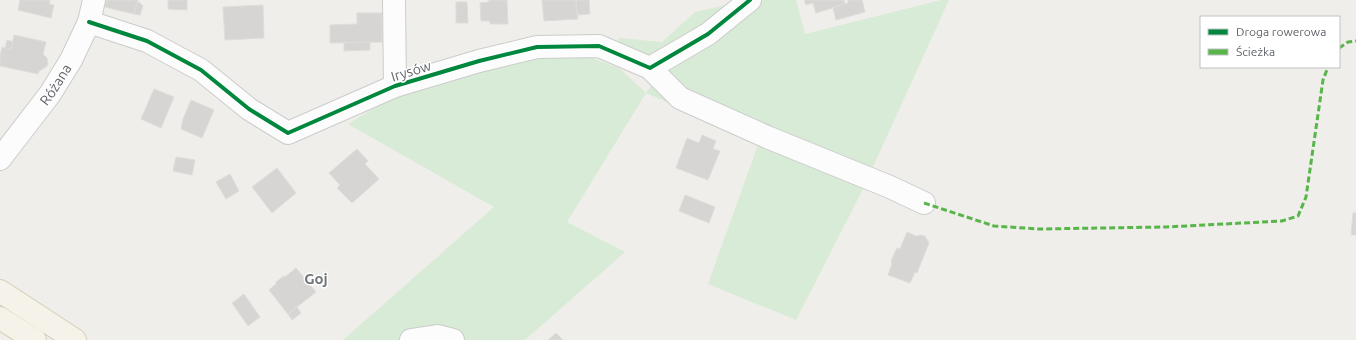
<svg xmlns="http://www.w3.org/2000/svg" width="1356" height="340" font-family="Ubuntu,sans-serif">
<rect width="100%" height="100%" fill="#efeeea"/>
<path fill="#d8ebd6" d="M763 0H796L805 34 941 0H949L862 191 796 320 708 284 759 142 646 93 567 222 625 252 525 340H343L494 207 348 124 386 101 473 70 574 51 619 68 646 93 661 72 618 45 619 38 662 42 695 12 735 3 748 11Z"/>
<g fill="#d6d5d3" stroke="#deddd9">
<path d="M20 0H50L49 4 54 5 51 18 18 10Z"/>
<path d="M107 0H138L134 14 105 7Z"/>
<path d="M168 0H187V10L168 9Z"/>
<path d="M489 0H507L508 24H490V21H481L480 3 489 2Z"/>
<path d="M542 0H576L578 19 544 21Z"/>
<path d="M576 0H589L590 14 577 15Z"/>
<path d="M804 0H844L845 4 816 13 813 3 806 5Z"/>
<path d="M848 0H862L865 12 836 20 833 8 848 3Z"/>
<path d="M137 2 140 3 143 6 140 15 134 14Z"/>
<path d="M456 2H467L468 23H456Z"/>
<path d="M263 5 264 38 225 40 223 7Z"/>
<path d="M357 13H382V42L330 43V25L357 24Z"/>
<path d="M14 35 46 42 43 54 47 58 48 64 46 67 39 71 38 74 0 66V56L2 47 11 49Z"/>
<path d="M7 40 13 42 11 49 5 48Z"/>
<path d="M370 42V50L344 51V43Z"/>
<path d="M154 89 174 97 161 128 141 119Z"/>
<path d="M191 100 214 110 202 138 181 129 183 119Z"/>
<path d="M702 135 716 141 713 149 720 151 708 180 676 168 687 138 699 143Z"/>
<path d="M357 149 368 161 365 164 379 179 352 203 337 188 340 185 329 173Z"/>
<path d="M176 157 195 160 192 175 173 171Z"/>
<path d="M277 168 296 193 272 213 252 187Z"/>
<path d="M230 174 239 191 226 199 216 182Z"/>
<path d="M685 195 715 207 709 223 679 211Z"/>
<path d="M1353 213H1356V235H1351Z"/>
<path d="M907 232 916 236 921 235 925 236 929 243 917 273 915 272 910 283 888 275 892 264 891 261 897 248 900 249Z"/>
<path d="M296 268 316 292 288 314 269 290 276 284V282L284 276 285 277Z"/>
<path d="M244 294 260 317 248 326 232 303Z"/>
<path d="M297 307 301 313 292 320 288 314Z"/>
<path d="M556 333 563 340H548Z"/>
</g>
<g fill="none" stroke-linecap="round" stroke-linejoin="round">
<g stroke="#cbcccc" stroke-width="24">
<g id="minor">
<path d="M394 0 395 86"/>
<path d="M89 22 147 41 201 70 249 109 288 133 395 86 479 61 537 47 599 46 650 68 708 34 750 0"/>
<path d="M650 68 680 98 767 137 890 187 924 203"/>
<path id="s1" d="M0 159 50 94 71 60 89 22 94 0"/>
<path d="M411 340 437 336 453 340"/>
</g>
</g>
<g stroke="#d7ceb8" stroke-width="24">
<g id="major">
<path d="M0 291 75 340"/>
<path d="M0 318 35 340"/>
</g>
</g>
<use href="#minor" stroke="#fdfcfc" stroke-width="22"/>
<use href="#major" stroke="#f4f2e9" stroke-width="22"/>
<g stroke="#58b549" stroke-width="3" stroke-dasharray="6 3" stroke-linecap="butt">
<path d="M1339 48 1348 42 1356 41"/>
<path d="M924 203 994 226 1039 229 1166 227 1282 221 1298 216 1306 197 1323 80 1328 67"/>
</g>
<g stroke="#fff" stroke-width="6">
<path id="cycleway" d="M89 22 147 41 201 70 249 109 288 133 395 86 479 61 537 47 599 46 650 68 708 34 750 0"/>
</g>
<use href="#cycleway" stroke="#00873e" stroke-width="4"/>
</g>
<g text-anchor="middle" stroke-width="3" stroke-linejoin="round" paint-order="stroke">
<g font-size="14" fill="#5f6368" stroke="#fff">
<text transform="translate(411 71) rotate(-17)" y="5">Irysów</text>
<text dy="5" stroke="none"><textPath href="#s1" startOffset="93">Różana</textPath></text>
</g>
<g font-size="15" font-weight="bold" fill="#70757a" stroke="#fff">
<text x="316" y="284">Goj</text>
</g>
</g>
<rect x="1200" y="16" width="140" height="52" fill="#ffffff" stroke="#bfc1c3"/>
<rect x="1208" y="29" width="20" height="6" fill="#00873e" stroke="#bfc1c3"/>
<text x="1236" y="36" font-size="12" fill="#5f6368">Droga rowerowa</text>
<rect x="1208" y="49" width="20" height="6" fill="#58b549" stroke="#bfc1c3"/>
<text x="1236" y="56" font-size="12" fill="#5f6368">Ścieżka</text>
</svg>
